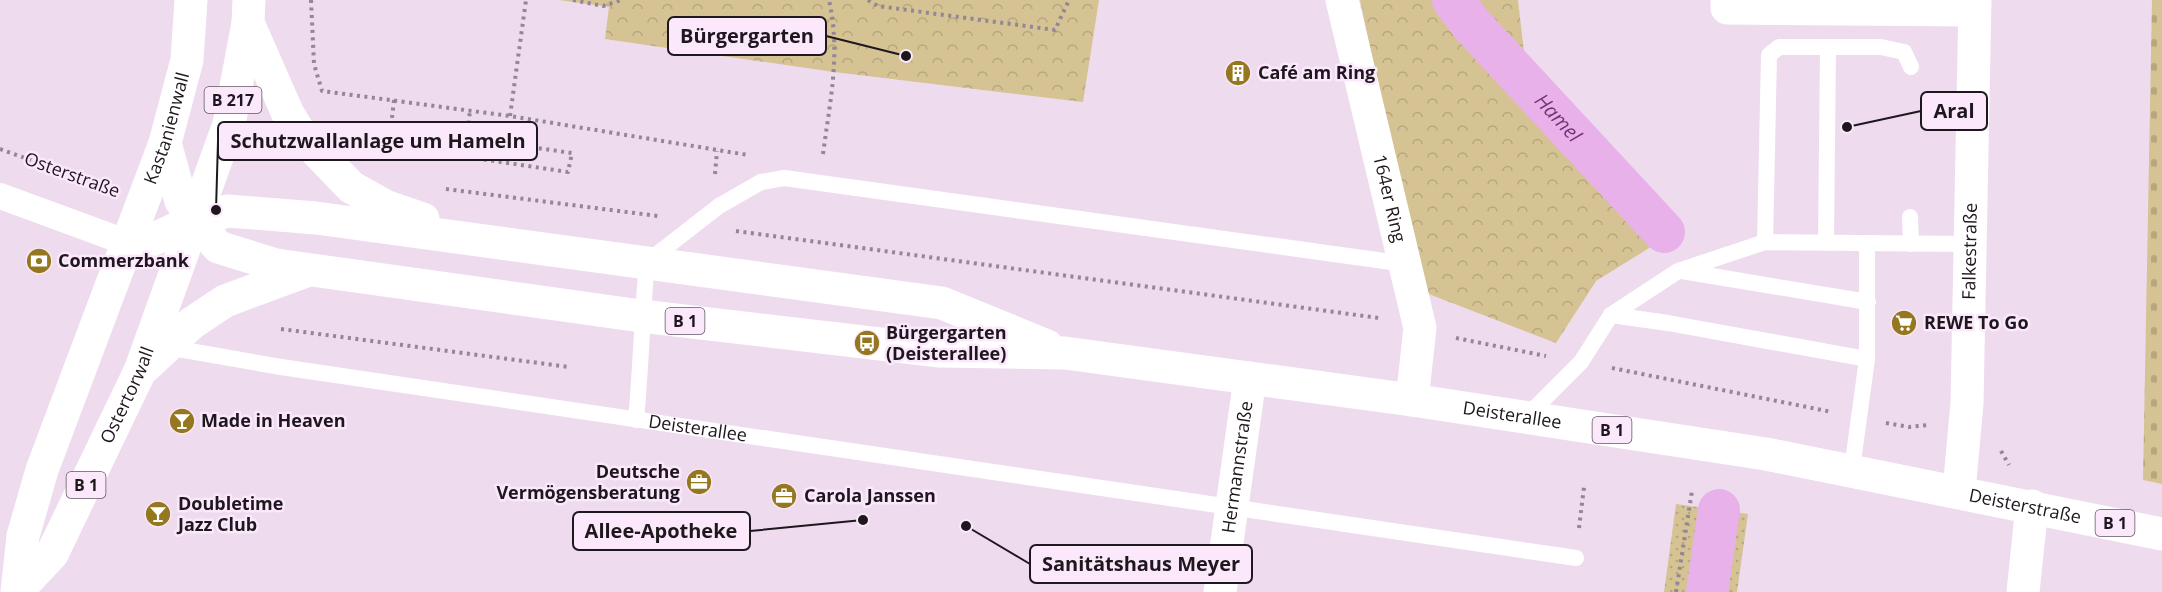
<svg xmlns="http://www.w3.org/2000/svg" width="2162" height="592" font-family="'Open Sans',sans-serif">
<defs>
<pattern id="grass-dots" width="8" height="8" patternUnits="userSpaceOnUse" patternTransform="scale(1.5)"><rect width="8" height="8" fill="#d5c394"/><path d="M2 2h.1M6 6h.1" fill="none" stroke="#b6a77f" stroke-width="1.8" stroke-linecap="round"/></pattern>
<pattern id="cemetery-stones" width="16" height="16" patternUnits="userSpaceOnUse" patternTransform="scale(1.5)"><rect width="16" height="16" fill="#d5c394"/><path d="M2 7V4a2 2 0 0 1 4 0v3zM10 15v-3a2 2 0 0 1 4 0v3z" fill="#b6a77f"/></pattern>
<pattern id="park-crowns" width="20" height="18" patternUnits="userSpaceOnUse" patternTransform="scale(1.5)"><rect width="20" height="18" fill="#d5c394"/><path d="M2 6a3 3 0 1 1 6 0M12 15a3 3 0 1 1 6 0" fill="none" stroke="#b6a77f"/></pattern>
</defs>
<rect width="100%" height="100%" fill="#eedbee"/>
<path fill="url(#grass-dots)" d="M1676 504 1748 514 1737 592H1664Z"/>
<path fill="url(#cemetery-stones)" d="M2152 0H2162V484L2143 480Z"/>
<g fill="url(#park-crowns)">
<path d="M559 0H1099L1083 102 834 72 605 39 609 7Z"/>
<path d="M1360 0H1518L1525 61 1675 232 1596 281 1556 343 1421 291Z"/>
</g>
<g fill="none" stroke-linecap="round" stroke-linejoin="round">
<g stroke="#e9b1ea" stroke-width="42">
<path id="s1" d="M1453 0 1472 25 1664 232"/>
<path d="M1707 592 1719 510"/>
</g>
<g stroke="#948694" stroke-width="4" stroke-dasharray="3 4.5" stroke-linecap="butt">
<path d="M311 0 314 64 322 91 510 116 748 155"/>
<path d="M573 0 603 6 621 0"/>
<path d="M868 0 878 6 1055 30 1069 0"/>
<path d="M394 100 391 127 443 136 441 154"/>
<path d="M510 116 526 0"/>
<path d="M380 144 568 172 572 153 467 138 470 110"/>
<path d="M0 149 109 188"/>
<path d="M823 154C830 101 841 53 829 0"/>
<path d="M715 174 717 151"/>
<path d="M446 189 658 216"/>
<path d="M736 231 1379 318"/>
<path d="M281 329 569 367"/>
<path d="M1456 338 1546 356"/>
<path d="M1612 368 1832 412"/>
<path d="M1886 423 1909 427 1929 425"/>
<path d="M2001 451 2009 465"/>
<path d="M1579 528 1584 487"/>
<path d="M1676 592 1692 491"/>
</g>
<g stroke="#fff" stroke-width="16">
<path d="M1910 217 1911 244"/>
<path d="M1765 242 1769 55 1779 47H1881L1904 52 1911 67"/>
<path d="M1826 243 1828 47"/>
<path d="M1682 271 1868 302"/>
<path d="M1611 315 1668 323 1867 359"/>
<path id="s2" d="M167 347 281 367 1576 558"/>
<path d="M1525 418 1581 362 1611 315 1678 271 1765 242 1971 244"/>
<path d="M636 420C641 367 642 315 647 262L719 206 761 182 784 178 1406 264"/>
<path d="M1852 469 1867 359V244"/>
</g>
<path stroke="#fff" stroke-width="26" d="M0 196 128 243"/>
<g stroke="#fff" stroke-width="33">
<path id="s3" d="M1342 0 1420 328 1412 400"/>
<path d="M1727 0V8L1974 10"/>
<path id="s4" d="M1959 491 1967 403 1975 0"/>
<path id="s5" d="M1220 592 1250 378"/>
<path d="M2023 592 2032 506"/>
</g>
<g stroke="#fff" stroke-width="33">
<path d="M248 23 288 114 301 135 351 187 385 206 423 219"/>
<path id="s6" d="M165 143 181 201 218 247 276 265 641 316 940 351 1065 353 1412 400 1766 454 2162 534"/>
<path d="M124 253 195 220 228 211 316 218 942 303 1047 346"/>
<path d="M146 366 192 323 225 301 306 271"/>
<path id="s7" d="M19 589 52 554 140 371 229 124 248 23 249 0"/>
<path id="s8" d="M17 592 23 536 42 470 165 143 187 60 191 0"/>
</g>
</g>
<defs>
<g id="building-disc" transform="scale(1.35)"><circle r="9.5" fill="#94771e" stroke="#fbe8fb"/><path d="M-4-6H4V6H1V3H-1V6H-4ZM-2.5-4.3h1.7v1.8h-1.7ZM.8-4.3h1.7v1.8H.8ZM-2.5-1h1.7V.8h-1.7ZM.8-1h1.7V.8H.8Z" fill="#fff"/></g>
<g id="bank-disc" transform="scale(1.35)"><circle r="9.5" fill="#94771e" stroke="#fbe8fb"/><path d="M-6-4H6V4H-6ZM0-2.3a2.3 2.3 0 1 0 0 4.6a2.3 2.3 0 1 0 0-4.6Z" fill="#fff"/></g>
<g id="supermarket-disc" transform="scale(1.35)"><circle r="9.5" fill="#94771e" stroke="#fbe8fb"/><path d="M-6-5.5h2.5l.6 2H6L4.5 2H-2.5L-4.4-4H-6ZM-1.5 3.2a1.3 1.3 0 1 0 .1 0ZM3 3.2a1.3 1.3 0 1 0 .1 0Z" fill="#fff"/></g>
<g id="bus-disc" transform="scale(1.35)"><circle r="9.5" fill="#94771e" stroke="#fbe8fb"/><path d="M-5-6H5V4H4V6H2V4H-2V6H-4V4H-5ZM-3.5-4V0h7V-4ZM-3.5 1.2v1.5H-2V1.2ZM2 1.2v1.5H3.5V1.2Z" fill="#fff"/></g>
<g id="bar-disc" transform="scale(1.35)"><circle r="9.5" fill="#94771e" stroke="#fbe8fb"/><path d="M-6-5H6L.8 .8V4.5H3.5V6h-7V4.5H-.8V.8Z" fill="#fff"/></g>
<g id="office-disc" transform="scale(1.35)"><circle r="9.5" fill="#94771e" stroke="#fbe8fb"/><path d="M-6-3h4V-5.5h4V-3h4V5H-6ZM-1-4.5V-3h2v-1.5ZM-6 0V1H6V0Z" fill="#fff"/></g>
</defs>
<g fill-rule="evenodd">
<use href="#building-disc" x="1238" y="73"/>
<use href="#bank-disc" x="39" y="261"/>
<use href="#supermarket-disc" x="1904" y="323"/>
<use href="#bus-disc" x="867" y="343"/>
<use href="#bar-disc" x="182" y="421"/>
<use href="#office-disc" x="699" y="482"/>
<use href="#office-disc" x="784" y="496"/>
<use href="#bar-disc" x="158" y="514"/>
</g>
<g text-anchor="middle" stroke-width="5" stroke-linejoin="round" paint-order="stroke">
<g fill="#fbe8fb" stroke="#605660" stroke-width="1.5">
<rect x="204.5" y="87" width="57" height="26" rx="4.5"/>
<rect x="665.5" y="308" width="39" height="26" rx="4.5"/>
<rect x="1592.5" y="417" width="39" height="26" rx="4.5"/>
<rect x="66.5" y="472" width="39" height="26" rx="4.5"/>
<rect x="2095.5" y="510" width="39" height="26" rx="4.5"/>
</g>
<g font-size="16" font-weight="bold" fill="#1e171e">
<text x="233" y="106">B 217</text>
<text x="685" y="327">B 1</text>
<text x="1612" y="436">B 1</text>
<text x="86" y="491">B 1</text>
<text x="2115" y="529">B 1</text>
</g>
<g font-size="18" font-weight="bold" fill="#1e171e" stroke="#fbe8fb" text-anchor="start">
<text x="1258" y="79">Café am Ring</text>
<text x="58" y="267">Commerzbank</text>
<text x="1924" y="329">REWE To Go</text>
<text x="886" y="339">Bürgergarten<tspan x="886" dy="21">(Deisterallee)</tspan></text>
<text x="201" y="427">Made in Heaven</text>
<text x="680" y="478" text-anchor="end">Deutsche<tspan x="680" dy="21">Vermögensberatung</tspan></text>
<text x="804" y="502">Carola Janssen</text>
<text x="178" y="510">Doubletime<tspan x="178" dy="21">Jazz Club</tspan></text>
</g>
<g font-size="18" fill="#1e171e" stroke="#fbe8fb">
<text dy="6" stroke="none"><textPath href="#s8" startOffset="489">Kastanienwall</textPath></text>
<text transform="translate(72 175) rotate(20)" y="6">Osterstraße</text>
<text dy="6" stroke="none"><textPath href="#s3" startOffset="204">164er Ring</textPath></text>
<text dy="6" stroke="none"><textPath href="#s4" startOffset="240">Falkestraße</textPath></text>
<text dy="6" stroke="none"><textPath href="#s7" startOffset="224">Ostertorwall</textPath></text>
<text dy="6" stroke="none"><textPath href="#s6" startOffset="1426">Deisterallee</textPath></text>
<text dy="6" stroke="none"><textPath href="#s2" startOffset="537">Deisterallee</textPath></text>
<text dy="6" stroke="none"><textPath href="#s5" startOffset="126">Hermannstraße</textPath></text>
<text dy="6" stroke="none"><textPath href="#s6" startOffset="1947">Deisterstraße</textPath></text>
</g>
<g font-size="20" font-style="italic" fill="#743377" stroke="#fbe8fb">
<text dy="7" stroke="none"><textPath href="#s1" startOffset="158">Hamel</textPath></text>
</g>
</g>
<path fill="none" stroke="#1e171e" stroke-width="2" d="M906 56L826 36M1847 127L1921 111M216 210L218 141M863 520L750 531M966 526L1030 564"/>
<g fill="#1e171e" stroke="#fbe8fb" stroke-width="2">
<circle cx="906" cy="56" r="6"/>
<circle cx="1847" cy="127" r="6"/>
<circle cx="216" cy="210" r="6"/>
<circle cx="863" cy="520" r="6"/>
<circle cx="966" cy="526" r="6"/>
</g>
<g fill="#fbe8fb" stroke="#1e171e" stroke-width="2">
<rect x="668" y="17" width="158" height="38" rx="6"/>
<rect x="1921" y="92" width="66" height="38" rx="6"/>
<rect x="218" y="122" width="319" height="38" rx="6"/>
<rect x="573" y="512" width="177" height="38" rx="6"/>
<rect x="1030" y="545" width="222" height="38" rx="6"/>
</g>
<g font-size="20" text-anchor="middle" font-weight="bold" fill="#1e171e">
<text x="747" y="43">Bürgergarten</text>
<text x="1954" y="118">Aral</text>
<text x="378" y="148">Schutzwallanlage um Hameln</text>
<text x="661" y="538">Allee-Apotheke</text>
<text x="1141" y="571">Sanitätshaus Meyer</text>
</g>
</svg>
